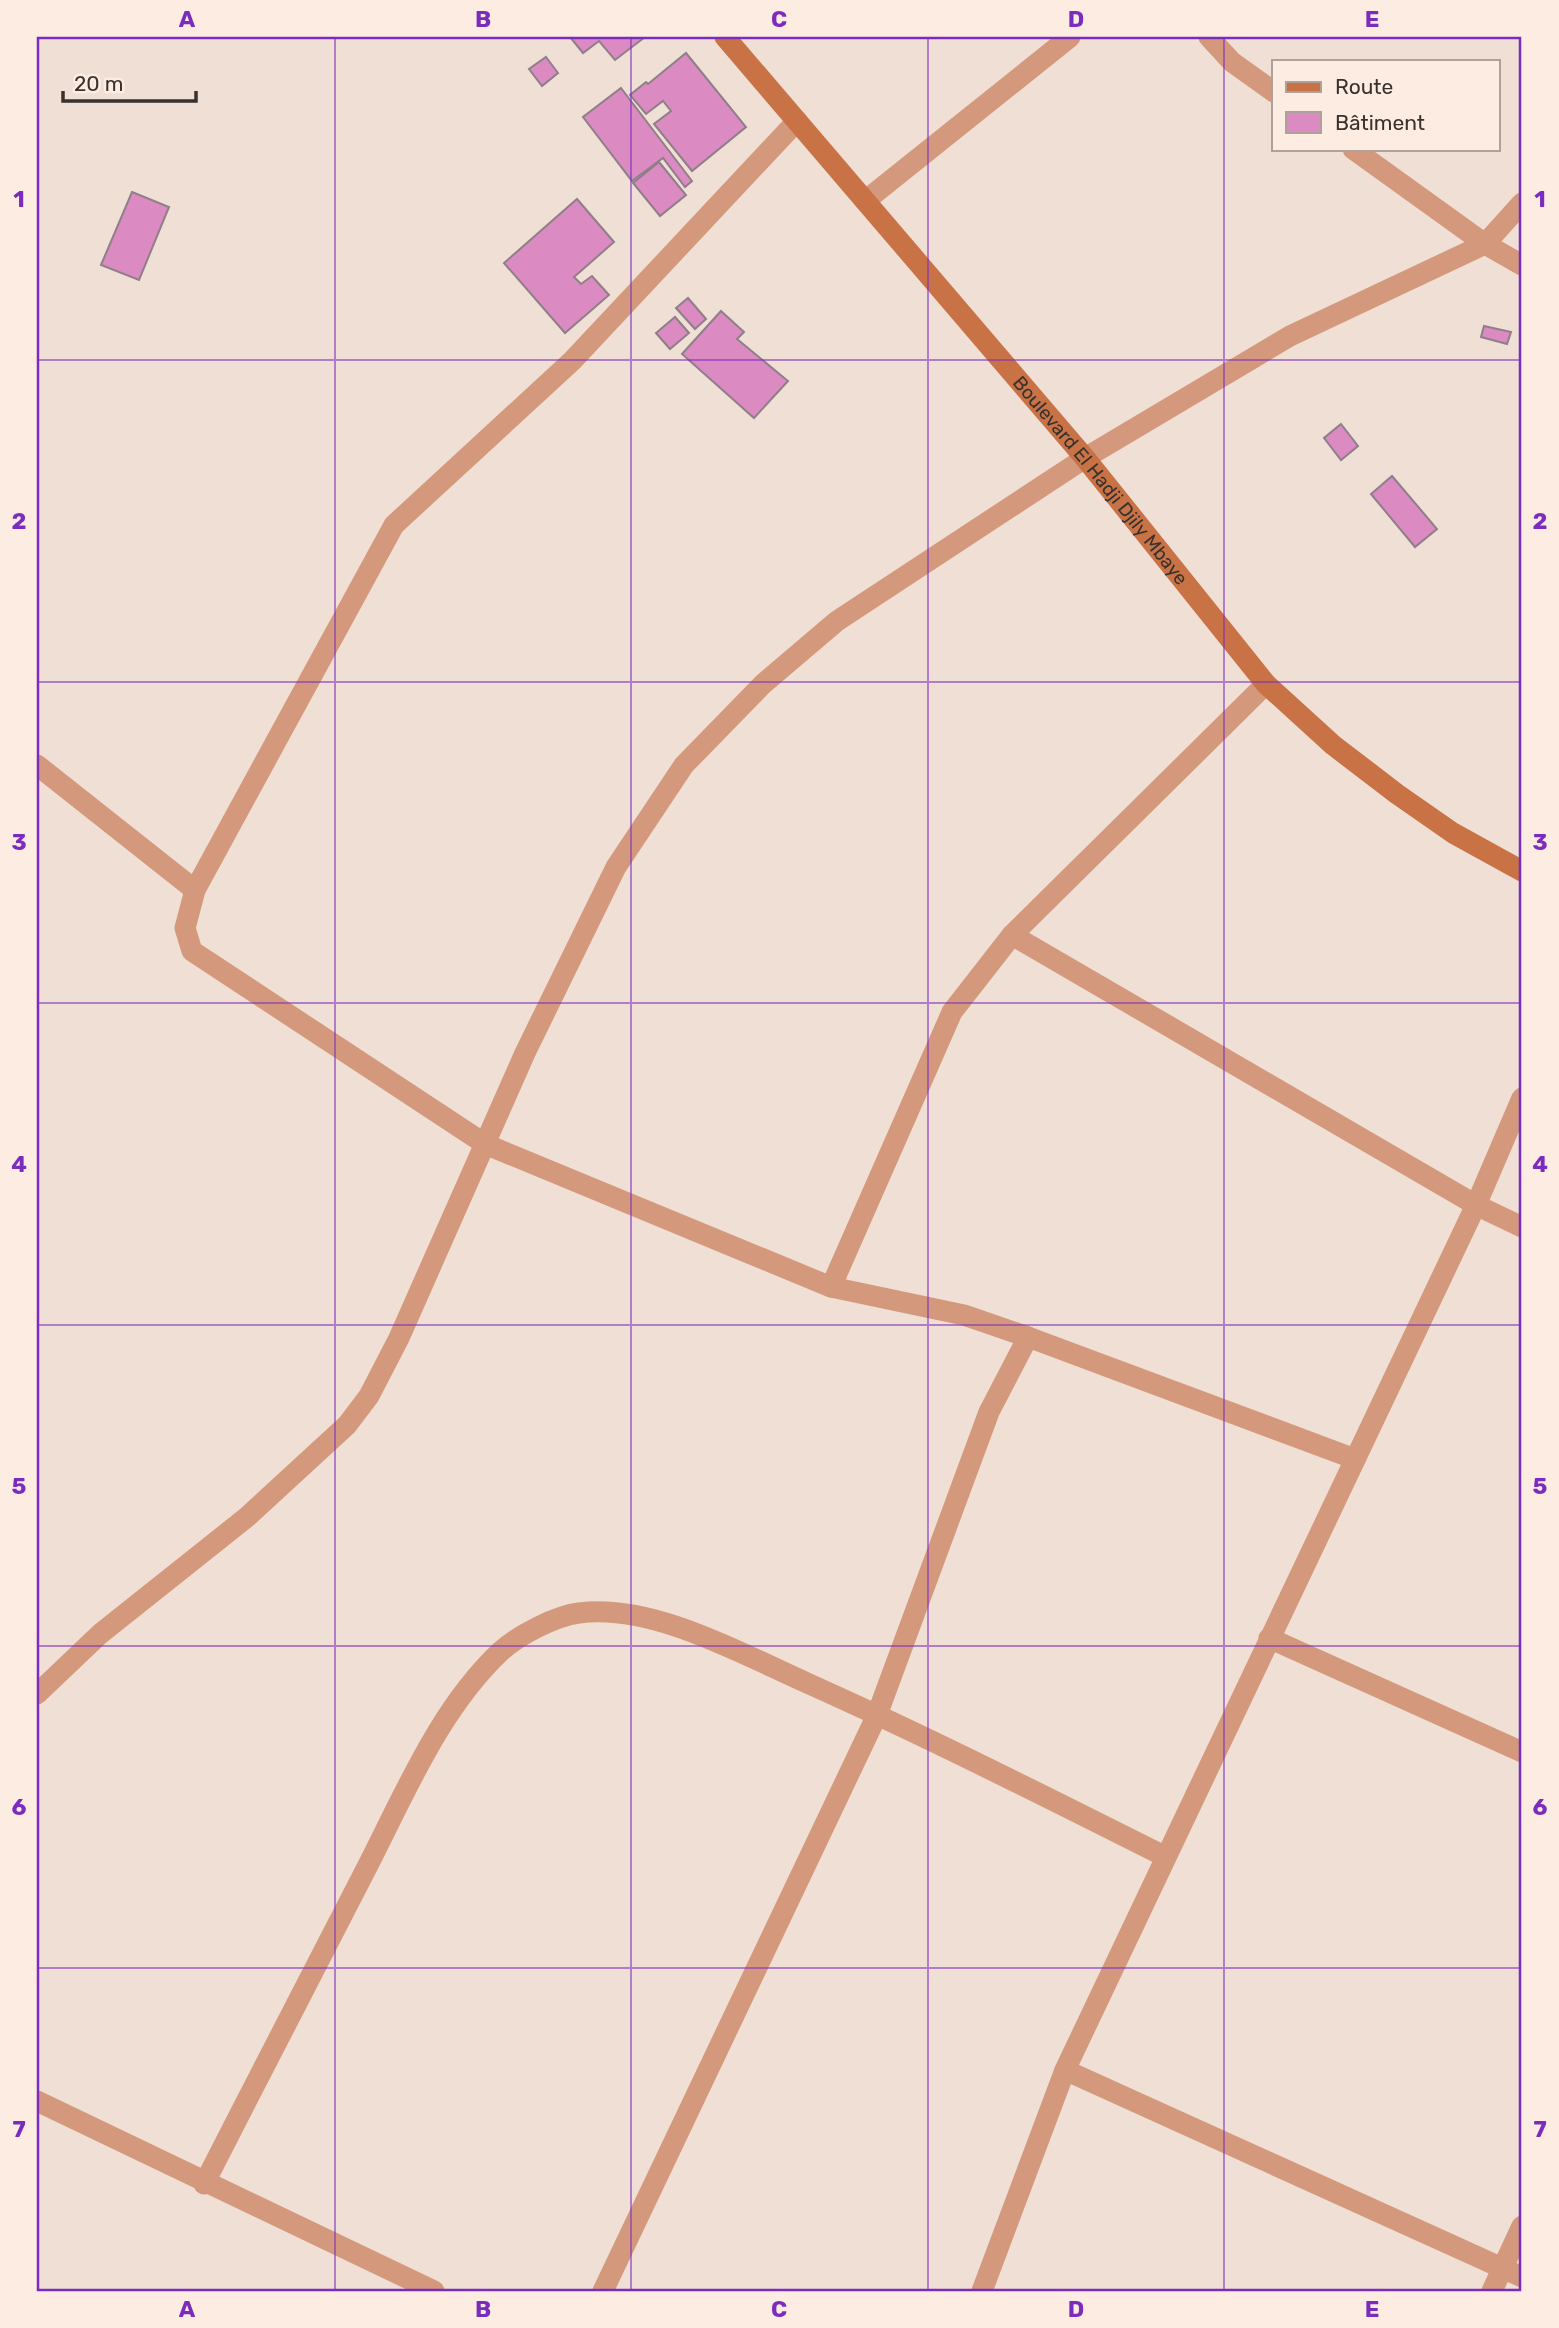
<svg xmlns="http://www.w3.org/2000/svg" width="1559" height="2328" font-family="Rubik,sans-serif">
<rect width="100%" height="100%" fill="#f0dfd5"/>
<g fill="#dc8ac2" stroke="#8e7f88" stroke-width="2">
<path d="M570 37H645L615 60 599 41 583 53Z"/>
<path d="M686 53 746 127 692 171 654 124 671 111 663 101 646 114 630 95 646 82 648 84Z"/>
<path d="M546 57 558 73 542 86 529 69Z"/>
<path d="M621 88 692 181 685 187 663 158 632 181 583 117Z"/>
<path d="M659 162 686 195 660 216 633 183Z"/>
<path d="M132 192 169 207 139 280 101 265Z"/>
<path d="M577 199 614 242 574 277 581 284 592 276 609 295 565 333 504 263Z"/>
<path d="M688 298 706 319 695 329 676 308Z"/>
<path d="M721 311 744 332 737 339 788 381 754 418 682 354Z"/>
<path d="M675 317 689 333 670 349 656 333Z"/>
<path d="M1484 326 1511 332 1507 344 1481 337Z"/>
<path d="M1341 424 1358 446 1341 460 1324 438Z"/>
<path d="M1392 476 1437 529 1415 547 1371 494Z"/>
</g>
<g fill="none" stroke-linecap="round" stroke-linejoin="round">
<g stroke="#d4997c" stroke-width="21">
<path d="M1209 37 1232 62 1274 92"/>
<path d="M1353 149 1485 244 1522 265"/>
<path d="M865 201 1070 37"/>
<path d="M37 765 195 890"/>
<path d="M1012 935 1476 1205 1522 1227"/>
<path d="M831 1287 952 1012 1012 935 1266 684"/>
<path d="M1028 1337 1355 1459"/>
<path d="M1269 1638 1522 1752"/>
<path d="M37 1694 100 1634 247 1517 347 1425 369 1396 399 1338 525 1053 616 867 684 765 763 684 837 621 1085 458 1290 336 1485 244 1522 203"/>
<path d="M1065 2070 1522 2277"/>
<path d="M37 2101 434 2291"/>
<path d="M204 2184C257 2080 311 1976 364 1873 403 1798 438 1710 501 1651 519 1635 555 1616 579 1613 652 1603 742 1654 807 1683 928 1737 1046 1797 1164 1856"/>
<path d="M603 2291 877 1715 989 1412 1028 1337 964 1315 831 1287 485 1144 192 951 185 928 195 890 394 525 572 361 797 121"/>
<path d="M982 2291 1065 2070 1476 1205 1522 1098"/>
<path d="M1492 2291 1522 2226"/>
</g>
<path stroke="#c87246" stroke-width="21" id="s1" d="M725 37 1085 458 1266 684 1333 745 1397 794 1453 833 1522 871"/>
</g>
<path fill="none" stroke="#7b2cbf" stroke-width="2" stroke-opacity="0.55" d="M335 37V2291M631 37V2291M928 37V2291M1224 37V2291M37 360H1522M37 682H1522M37 1003H1522M37 1325H1522M37 1646H1522M37 1968H1522"/>
<g text-anchor="middle" stroke-width="7" stroke-linejoin="round" paint-order="stroke">
<g font-size="19" fill="#38312d" stroke="#fdece2">
<text dy="7" stroke="none"><textPath href="#s1" startOffset="581">Boulevard El Hadji Djily Mbaye</textPath></text>
</g>
</g>
<rect width="1559" height="2328" fill="none" stroke="#fdece2" stroke-width="77"/>
<rect x="1272" y="60" width="228" height="91" fill="#fdece2" stroke="#aea19a" stroke-width="2"/>
<rect x="1286" y="82" width="35" height="10" fill="#c87246" stroke="#aea19a" stroke-width="2"/>
<text x="1335" y="94" font-size="21" fill="#38312d">Route</text>
<rect x="1286" y="112" width="35" height="21" fill="#dc8ac2" stroke="#aea19a" stroke-width="2"/>
<text x="1335" y="130" font-size="21" fill="#38312d">Bâtiment</text>
<path d="M63 91v10h133v-10" fill="none" stroke="#38312d" stroke-width="3.5"/>
<text x="74" y="91" font-size="21" fill="#38312d" stroke="#fdece2" stroke-width="5" paint-order="stroke">20 m</text>
<rect x="38" y="38" width="1482" height="2252" fill="none" stroke="#7b2cbf" stroke-width="2.5"/>
<g font-size="23" text-anchor="middle" font-weight="bold" fill="#7b2cbf">
<text x="187" y="27">A</text>
<text x="483" y="27">B</text>
<text x="779" y="27">C</text>
<text x="1076" y="27">D</text>
<text x="1372" y="27">E</text>
<text x="19" y="207">1</text>
<text x="1540" y="207">1</text>
<text x="19" y="529">2</text>
<text x="1540" y="529">2</text>
<text x="19" y="850">3</text>
<text x="1540" y="850">3</text>
<text x="19" y="1172">4</text>
<text x="1540" y="1172">4</text>
<text x="19" y="1494">5</text>
<text x="1540" y="1494">5</text>
<text x="19" y="1815">6</text>
<text x="1540" y="1815">6</text>
<text x="19" y="2137">7</text>
<text x="1540" y="2137">7</text>
<text x="187" y="2317">A</text>
<text x="483" y="2317">B</text>
<text x="779" y="2317">C</text>
<text x="1076" y="2317">D</text>
<text x="1372" y="2317">E</text>
</g>
</svg>
